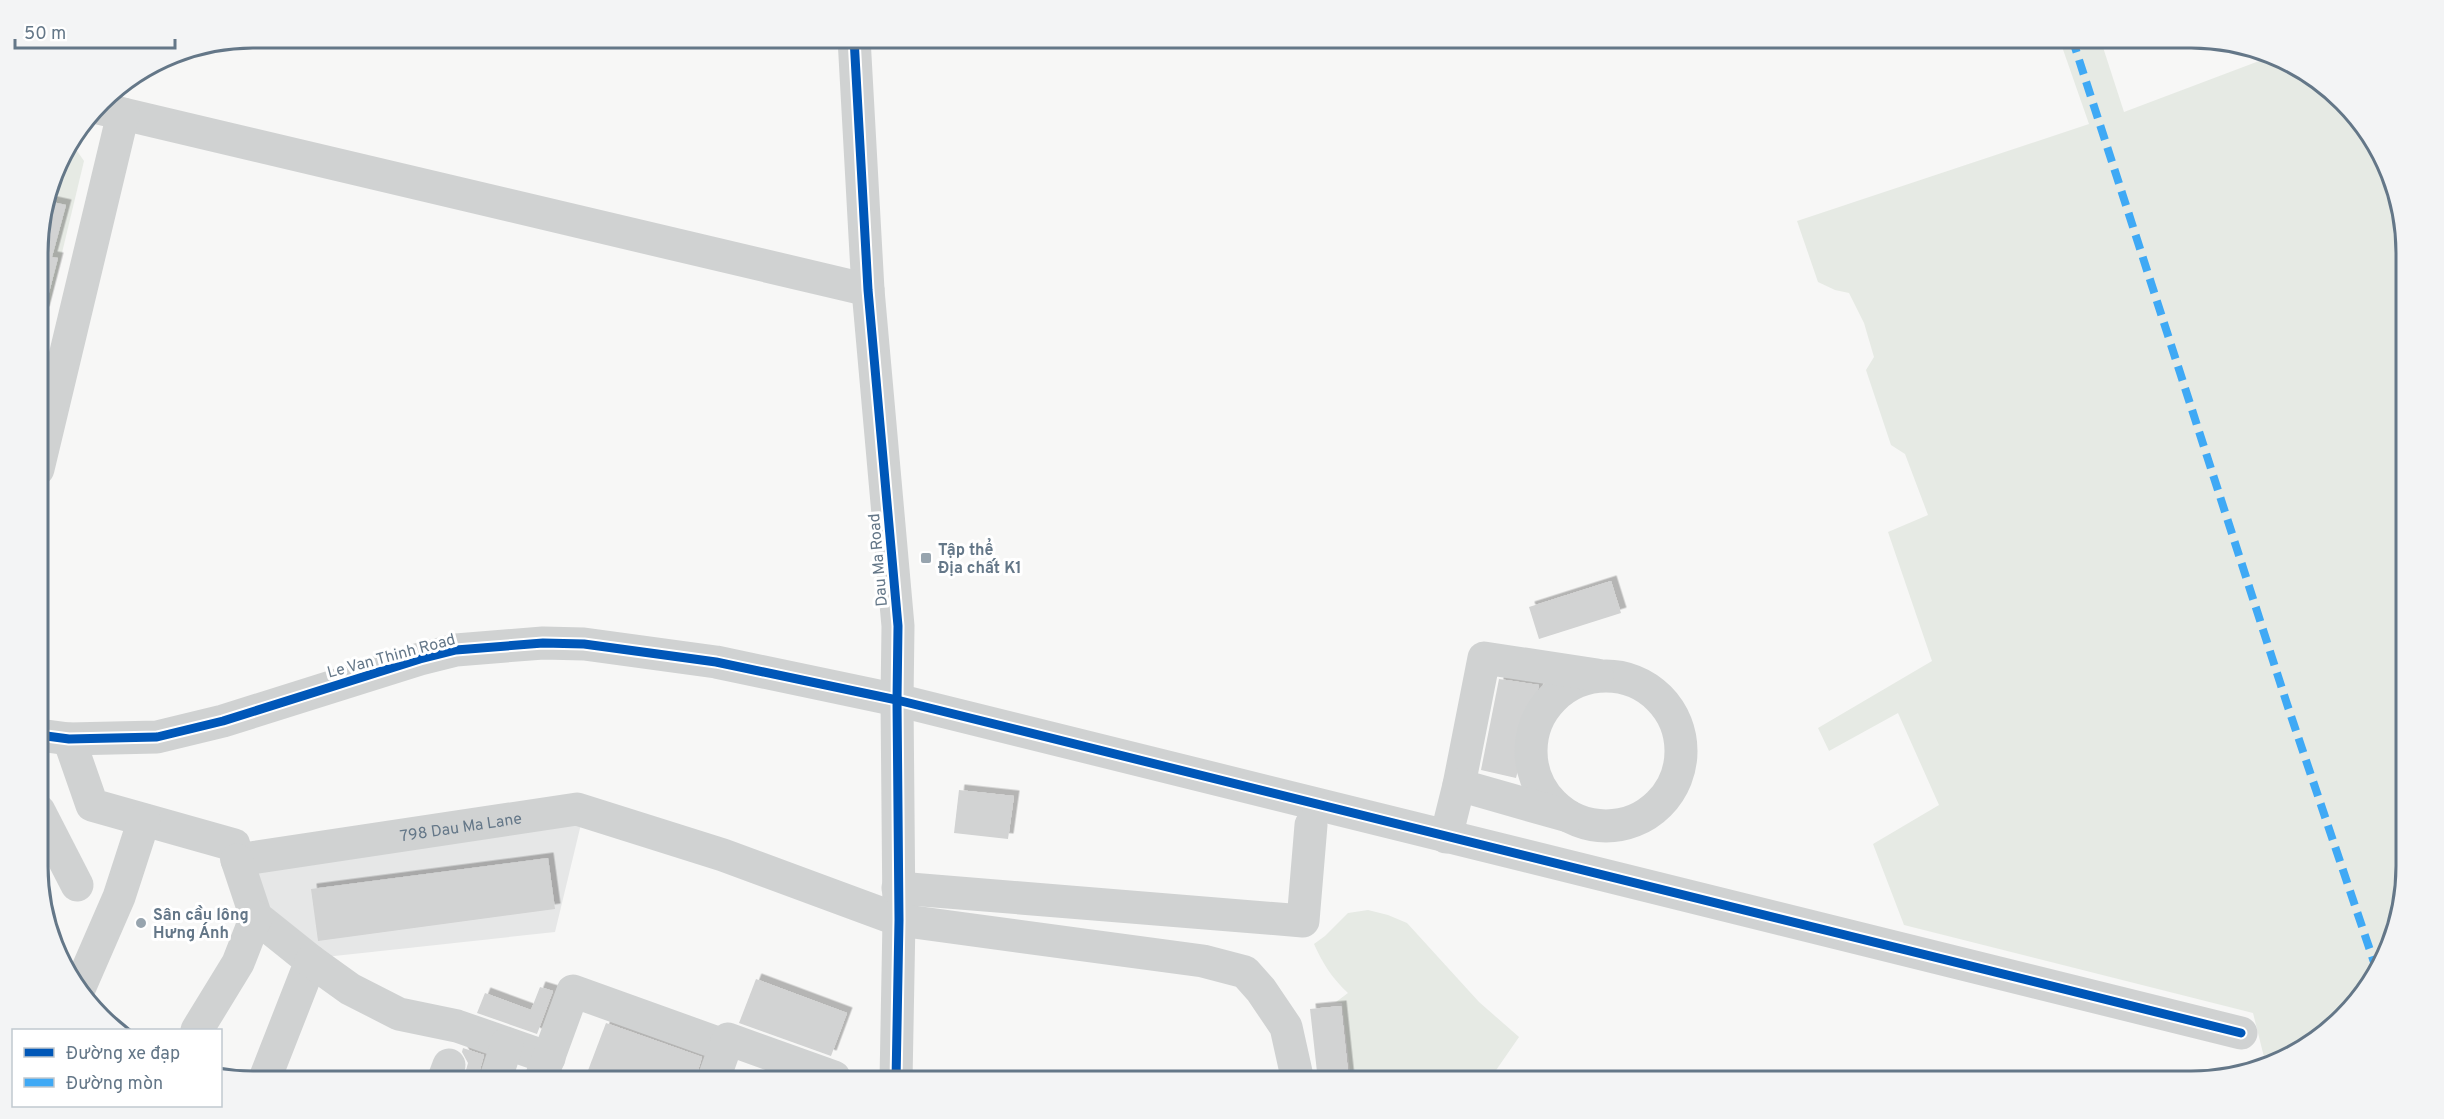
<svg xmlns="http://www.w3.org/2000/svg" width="2444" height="1119" font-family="Overpass,sans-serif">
<defs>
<filter id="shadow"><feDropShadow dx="5.5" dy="-5.5" stdDeviation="0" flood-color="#0004"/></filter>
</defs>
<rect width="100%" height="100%" fill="#f7f7f6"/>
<path fill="#e6e7e7" d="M582 820 555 932 316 958 261 906 250 867Z"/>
<g fill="#e6eae4">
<path d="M2059 38H2100L2124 112 2275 55 2362 122 2405 225 2406 867 2390 949 2362 998 2311 1045 2265 1061 2253 1013 1904 925 1873 844 1939 805 1898 713 1829 751 1818 728 1932 661 1888 532 1928 515 1905 454 1891 445 1866 370 1874 357 1864 323 1849 293 1835 290 1818 282 1797 221 2089 124Z"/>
<path d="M71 142 84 161 38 353V238L60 158Z"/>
<path d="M1368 910 1388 915 1407 923 1479 1002 1519 1037 1492 1076 1500 1081H1351L1342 1003 1336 1002 1348 993C1332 978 1323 964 1314 944L1325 936 1348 913Z"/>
</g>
<g fill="#d2d3d3" filter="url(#shadow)">
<path d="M48 201 66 205 52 257 58 258 44 312 38 311V238Z"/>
<path d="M1611 581 1621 613 1539 639 1529 607Z"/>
<path d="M1499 679 1539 685 1516 778 1481 770Z"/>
<path d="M959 790 1014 796 1008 839 954 833Z"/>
<path d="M548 858 555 909 318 941 311 889Z"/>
<path d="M756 979 847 1013 831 1056 739 1023Z"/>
<path d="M540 987 553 991 537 1034 477 1013 485 993 531 1010Z"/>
<path d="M1341 1006 1349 1081H1318L1310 1009Z"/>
<path d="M606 1023 702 1057 695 1081H584Z"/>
<path d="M463 1048 484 1055 477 1081H463L468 1063 462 1052Z"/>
</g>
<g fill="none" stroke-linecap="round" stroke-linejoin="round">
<g stroke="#d0d2d2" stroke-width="33">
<path d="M854 38 868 290 898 626 897 700 899 920 896 1081"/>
<path d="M98 108 868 290"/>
<path d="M38 469 123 114"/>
<circle cx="1606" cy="751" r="75"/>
<path d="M39 735 69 739 157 737 223 721 420 659 456 650 543 643 584 644 716 662 897 700 2241 1033"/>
<path id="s1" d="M69 739 92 805 234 845 237 860 577 809 723 855 899 920 1203 961 1245 972 1261 990 1286 1027 1298 1081"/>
<path d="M1459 785 1484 658 1597 675"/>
<path d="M39 811 77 885"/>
<path d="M1446 837 1459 785 1568 816"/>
<path d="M237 860 256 917 311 961 264 1081"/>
<path d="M898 888 1303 921 1311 825"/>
<path d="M311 961 350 989 399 1014 457 1026 549 1058"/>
<path d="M79 989 119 897 144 820"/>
<path d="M197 1030 238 963 256 917"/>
<path d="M443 1081 449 1065"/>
<path d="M495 1081 507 1044"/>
<path d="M540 1081 573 991 726 1046"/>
<path d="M713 1081 728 1039 834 1077"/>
</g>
<path stroke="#3fa9f5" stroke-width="8" stroke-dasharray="15 8" stroke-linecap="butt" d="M2072 38 2287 704 2377 971"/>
<g stroke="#fff" stroke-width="13">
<g id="cycleway">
<path d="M854 38 868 290 898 626 897 700 899 920 896 1081"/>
<path d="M39 735 69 739 157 737 223 721 420 659 456 650 543 643 584 644 716 662 897 700 2241 1033"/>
</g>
</g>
<use href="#cycleway" stroke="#0057b8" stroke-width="9"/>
</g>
<g fill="#97a4ae" stroke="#fff" stroke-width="2">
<rect x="920" y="552" width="12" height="12" rx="3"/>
<circle cx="141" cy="923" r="6"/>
</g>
<g text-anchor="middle" stroke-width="6" stroke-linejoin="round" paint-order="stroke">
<g font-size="16" font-weight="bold" fill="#647788" stroke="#fff" text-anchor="start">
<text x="938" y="555">Tập thể<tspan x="938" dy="18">Địa chất K1</tspan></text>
<text x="153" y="920">Sân cầu lông<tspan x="153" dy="18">Hưng Ánh</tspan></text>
</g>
<g font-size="16" fill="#647788" stroke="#fff">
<text transform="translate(877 560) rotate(-95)" y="6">Dau Ma Road</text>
<text transform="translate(391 655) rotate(-15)" y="6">Le Van Thinh Road</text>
<text dy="6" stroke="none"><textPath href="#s1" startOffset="459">798 Dau Ma Lane</textPath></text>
</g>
</g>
<path d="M0 0H2444V1119H0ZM253 48H2191A205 205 0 0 1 2396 253V866A205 205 0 0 1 2191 1071H253A205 205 0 0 1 48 866V253A205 205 0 0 1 253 48Z" fill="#f3f4f5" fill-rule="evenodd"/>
<path fill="none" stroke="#647788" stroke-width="3" d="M253 48H2191A205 205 0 0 1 2396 253V866A205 205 0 0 1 2191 1071H253A205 205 0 0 1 48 866V253A205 205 0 0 1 253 48Z"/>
<rect x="12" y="1029" width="210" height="78" fill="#ffffff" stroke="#c1c9cf" stroke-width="1.5"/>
<rect x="24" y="1048" width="30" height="9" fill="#0057b8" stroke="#c1c9cf" stroke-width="1.5"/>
<text x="66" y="1059" font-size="18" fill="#647788">Đường xe đạp</text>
<rect x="24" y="1078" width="30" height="9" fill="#3fa9f5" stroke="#c1c9cf" stroke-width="1.5"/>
<text x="66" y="1089" font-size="18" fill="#647788">Đường mòn</text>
<path d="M15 39v9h160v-9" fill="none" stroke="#647788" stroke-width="3"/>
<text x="24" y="39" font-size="18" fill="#647788" stroke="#ffffff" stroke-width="4.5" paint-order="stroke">50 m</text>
</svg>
